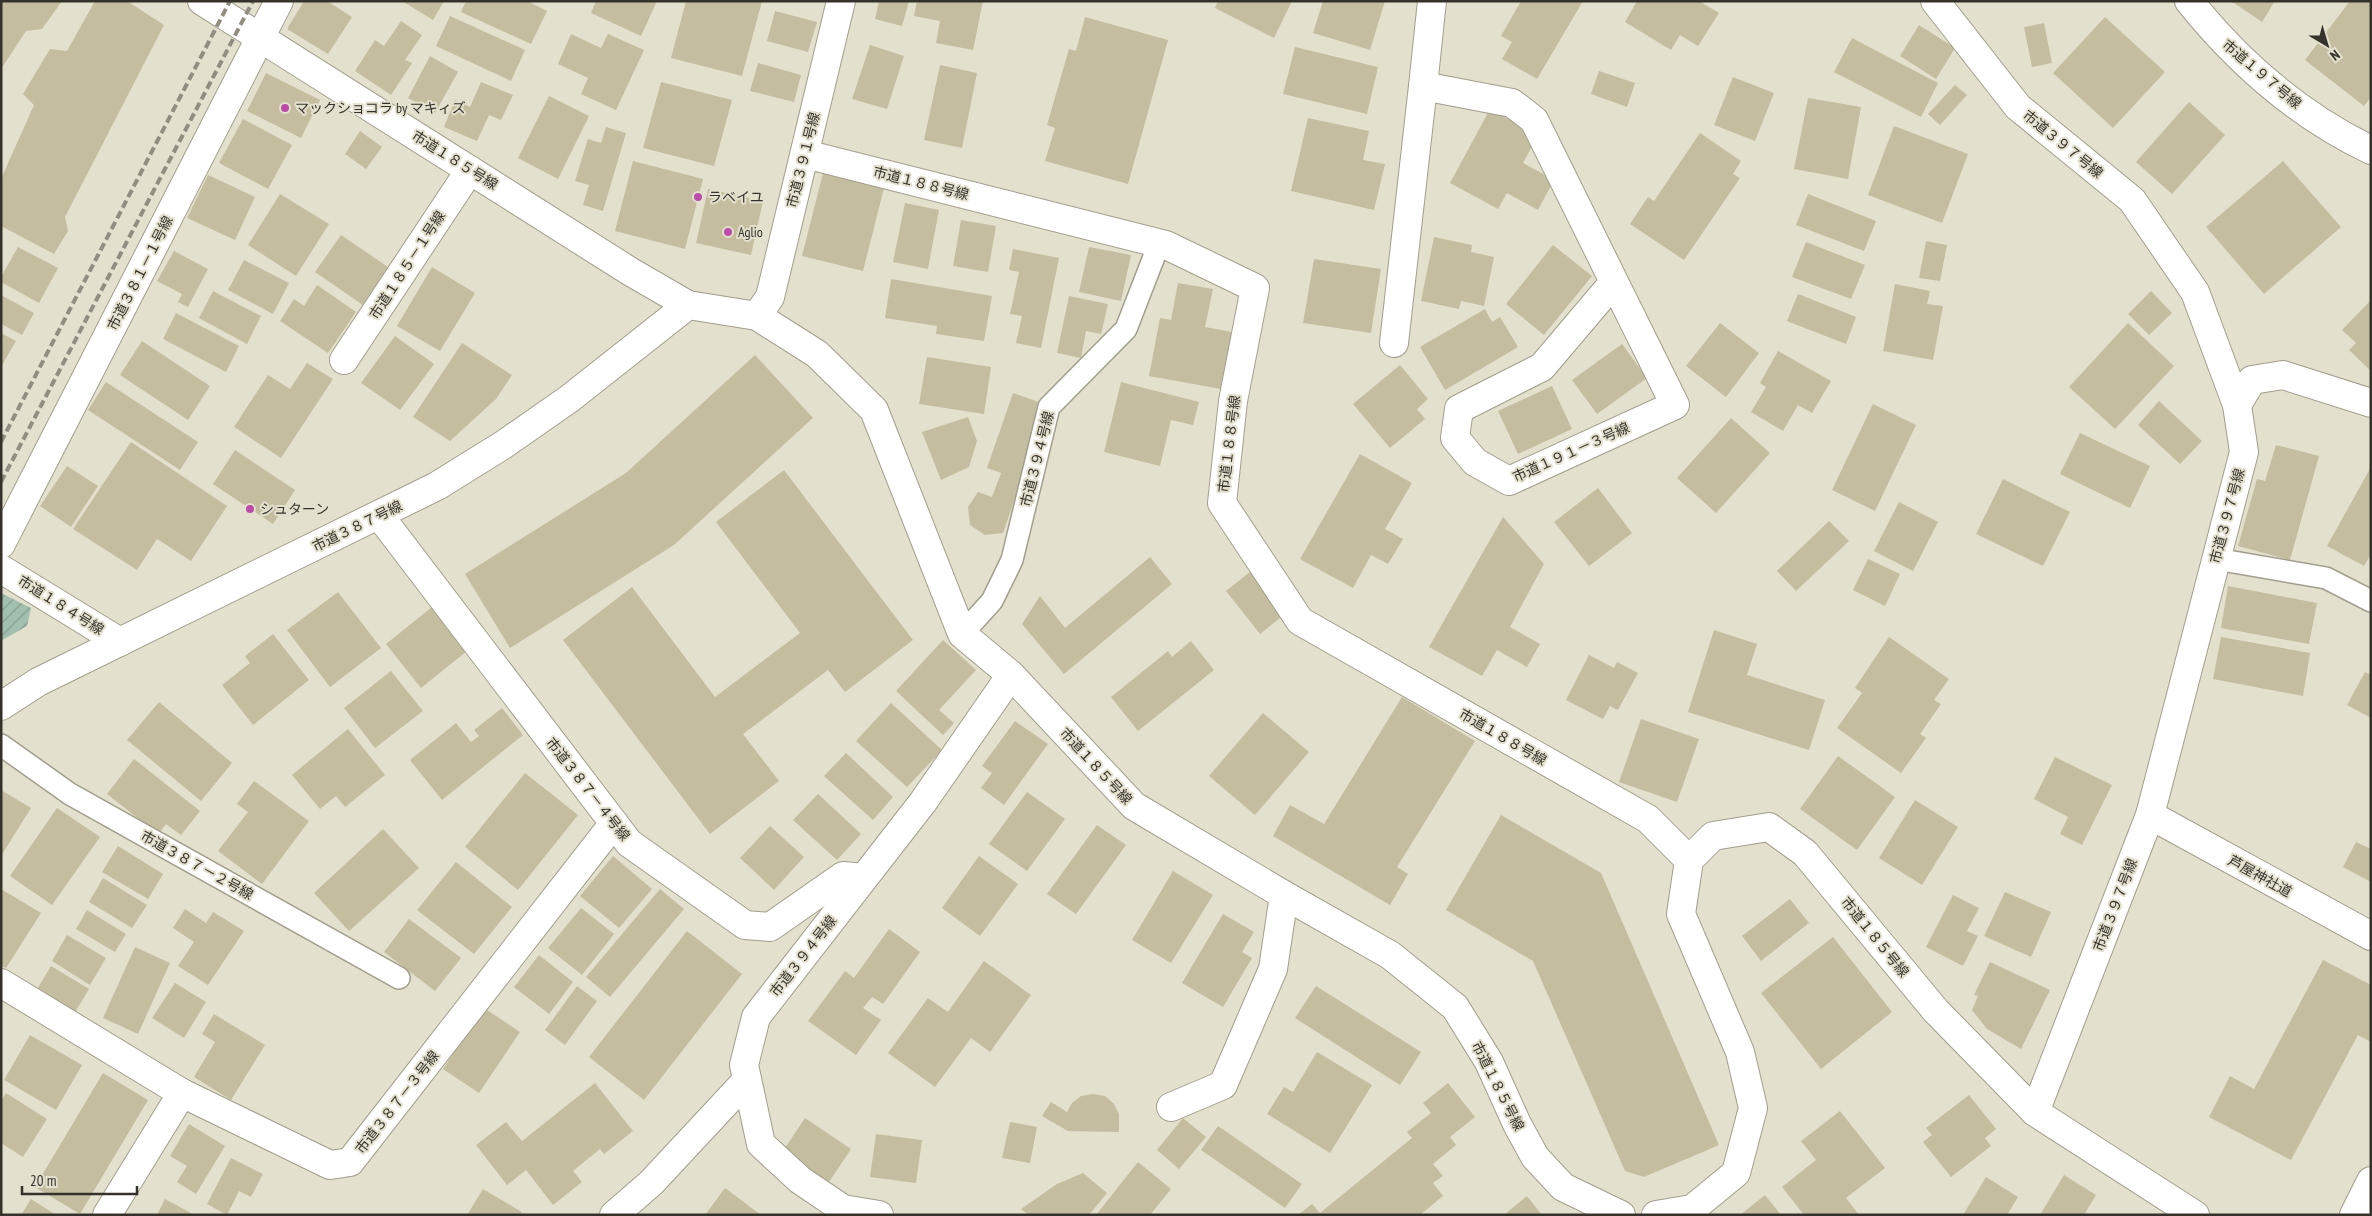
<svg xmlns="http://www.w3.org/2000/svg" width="2372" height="1216" font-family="'PT Sans Narrow','Noto Sans JP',sans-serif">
<defs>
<pattern id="garden-furrows" width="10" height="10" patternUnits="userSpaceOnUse" patternTransform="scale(1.25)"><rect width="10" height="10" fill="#a2c0b0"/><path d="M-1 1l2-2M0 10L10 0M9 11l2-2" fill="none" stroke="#859d8f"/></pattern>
</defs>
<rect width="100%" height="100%" fill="#e4e0ce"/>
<path fill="url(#garden-furrows)" d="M1 593 31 608 27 626 1 641Z"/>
<g fill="#c5bd9f">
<path d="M1 1H62L42 29 26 31 1 69Z"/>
<path d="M95 1H127L164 25 65 217 68 231 54 254 1 226V179L34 105 23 94 50 49 67 51Z"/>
<path d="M304 1H327L352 17 328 54 287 29Z"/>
<path d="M402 1H444L433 20Z"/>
<path d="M466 1H527L547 11 531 44 461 12Z"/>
<path d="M596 1H657L641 36 591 13Z"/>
<path d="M686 1H762L742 76 671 58Z"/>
<path d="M879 1H909L902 26 875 19Z"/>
<path d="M917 1H983L973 50 936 43 940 21 914 16Z"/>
<path d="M1218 1H1292L1274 38 1215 8Z"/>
<path d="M1323 1H1385L1370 50 1313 33Z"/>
<path d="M1521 1H1583L1537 79 1502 59 1512 42 1501 36Z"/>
<path d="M1637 1H1699L1719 13 1698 46 1680 35 1671 50 1625 22Z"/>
<path d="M2231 1H2275L2262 22Z"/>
<path d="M2350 1H2371V97L2364 106 2305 60Z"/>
<path d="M775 11 817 22 808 52 767 41Z"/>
<path d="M450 16 525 50 511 81 436 46Z"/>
<path d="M1085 17 1168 40 1128 184 1045 161 1055 128 1047 125 1069 49 1076 51Z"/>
<path d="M2105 17 2165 72 2113 128 2053 73Z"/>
<path d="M401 21 422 35 405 60 412 63 391 95 355 71 375 40 384 46Z"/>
<path d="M2044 23 2052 63 2032 67 2024 27Z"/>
<path d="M1919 25 1955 48 1936 79 1900 56Z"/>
<path d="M571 34 601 48 608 34 644 50 616 110 581 94 588 78 558 64Z"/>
<path d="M1852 38 1938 83 1921 117 1834 72Z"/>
<path d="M870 45 904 56 887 109 852 99Z"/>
<path d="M1295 47 1378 67 1367 114 1283 94Z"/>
<path d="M430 56 458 72 435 113 408 98Z"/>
<path d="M758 63 801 75 794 102 750 91Z"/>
<path d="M940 65 977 73 962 148 924 140Z"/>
<path d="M1599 71 1635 83 1627 107 1591 94Z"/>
<path d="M266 73 320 100 301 138 247 111Z"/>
<path d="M1733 77 1774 93 1755 141 1714 125Z"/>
<path d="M481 82 513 95 501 120 489 115 477 141 444 127 455 100 470 107Z"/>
<path d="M661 82 732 100 714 166 643 148Z"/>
<path d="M1955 85 1967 95 1940 125 1928 114Z"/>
<path d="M549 96 589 116 558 179 518 158Z"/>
<path d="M1808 98 1861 107 1848 179 1794 169Z"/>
<path d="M2189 102 2225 135 2172 194 2136 162Z"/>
<path d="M1490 109 1538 135 1523 163 1554 180 1538 210 1507 193 1498 209 1450 183Z"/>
<path d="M1308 118 1369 131 1363 160 1385 164 1374 210 1291 191Z"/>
<path d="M243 119 292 145 268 189 219 163Z"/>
<path d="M1894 126 1968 154 1942 223 1868 195Z"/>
<path d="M606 127 626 133 603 211 583 205 589 185 575 181 588 139 601 143Z"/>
<path d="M360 131 382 147 366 169 345 154Z"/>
<path d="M1700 133 1741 161 1733 174 1740 178 1684 260 1630 224 1648 197 1654 201Z"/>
<path d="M633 161 703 179 685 249 615 231Z"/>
<path d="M2283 161 2341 227 2264 294 2206 227Z"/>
<path d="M823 173 884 188 863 271 802 256Z"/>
<path d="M208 175 255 197 235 240 187 218Z"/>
<path d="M708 189 763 201 751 255 696 243Z"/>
<path d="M280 194 329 224 296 276 248 245Z"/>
<path d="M1808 194 1876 221 1864 251 1796 225Z"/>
<path d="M905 203 939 210 928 269 893 262Z"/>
<path d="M961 220 996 226 988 272 953 266Z"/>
<path d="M341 235 388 267 363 305 315 272Z"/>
<path d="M1434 237 1472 245 1471 252 1494 257 1484 306 1461 301 1459 309 1421 301Z"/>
<path d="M1926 241 1947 245 1940 281 1919 278Z"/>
<path d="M1806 242 1865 265 1851 299 1792 277Z"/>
<path d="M1553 245 1592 276 1544 335 1506 304Z"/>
<path d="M18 247 58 268 39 303 1 282V277Z"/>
<path d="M1089 247 1131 255 1121 301 1079 292Z"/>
<path d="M1013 249 1059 258 1041 348 1016 343 1022 316 1010 314 1019 272 1009 270Z"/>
<path d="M174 251 208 269 188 307 178 302 182 294 157 281Z"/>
<path d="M1314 259 1381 269 1371 333 1303 323Z"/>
<path d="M244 260 289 283 273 314 228 290Z"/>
<path d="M432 267 475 293 440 351 397 326Z"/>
<path d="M891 279 992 296 984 341 936 334 937 326 885 318Z"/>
<path d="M1178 283 1213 289 1205 327 1232 332 1221 389 1149 376 1160 318 1171 320Z"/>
<path d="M1895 284 1930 291 1927 304 1943 306 1933 360 1883 351Z"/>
<path d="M317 285 356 312 328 353 280 321 294 299 304 306Z"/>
<path d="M213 291 261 316 247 344 199 318Z"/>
<path d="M2151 291 2172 313 2149 335 2128 314Z"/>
<path d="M1798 294 1856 317 1846 344 1787 321Z"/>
<path d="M1 295 34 313 22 335 1 324Z"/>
<path d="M1069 296 1108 304 1101 334 1086 331 1081 358 1057 353Z"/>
<path d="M2371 300V371L2349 350 2356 343 2342 330Z"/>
<path d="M1485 309 1492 322 1500 317 1518 347 1445 390 1420 347Z"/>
<path d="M176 313 239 346 226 372 163 339Z"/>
<path d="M1720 323 1759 353 1726 397 1686 366Z"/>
<path d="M2128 323 2174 366 2115 429 2069 387Z"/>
<path d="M1 333 16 341 1 367Z"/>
<path d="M395 336 434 364 400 410 361 383Z"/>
<path d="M142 341 210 386 188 420 120 375Z"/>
<path d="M462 343 512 375 496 399 450 441 413 417Z"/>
<path d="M1622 344 1647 378 1597 414 1572 380Z"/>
<path d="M1778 351 1831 381 1812 413 1798 405 1783 431 1751 412 1766 387 1760 383Z"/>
<path d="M755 355 813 418 674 545 510 648 465 574 626 473Z"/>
<path d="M927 357 991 367 984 414 919 404Z"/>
<path d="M307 363 333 379 281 458 234 427 268 375 290 389Z"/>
<path d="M1400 365 1428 399 1417 409 1425 419 1390 448 1353 404Z"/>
<path d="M106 382 198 442 180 470 88 410Z"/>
<path d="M1121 382 1199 402 1193 425 1171 420 1160 466 1104 452Z"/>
<path d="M1552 386 1572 429 1518 454 1498 411Z"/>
<path d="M1013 393 1047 405 1003 533 985 535 970 525 968 507 978 492 992 497 1001 473 987 468Z"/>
<path d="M2159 401 2202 441 2180 464 2138 425Z"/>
<path d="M1873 404 1916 425 1875 511 1832 490Z"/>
<path d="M968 417 977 441 969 467 941 480 922 432Z"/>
<path d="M1731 418 1770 453 1716 513 1677 478Z"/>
<path d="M2080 433 2150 466 2130 508 2060 474Z"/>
<path d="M131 442 227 506 191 561 157 539 137 570 73 529Z"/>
<path d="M2276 445 2319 456 2290 560 2238 546 2257 479 2265 481Z"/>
<path d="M235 450 295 490 273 524 213 484Z"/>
<path d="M1360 454 1412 483 1385 529 1403 539 1388 564 1371 555 1353 588 1300 559Z"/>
<path d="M67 466 98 486 71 527 40 506Z"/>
<path d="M2371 467V554L2364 566 2327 546Z"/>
<path d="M784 470 913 640 845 692 828 670 743 734 779 781 710 834 563 640 632 587 715 697 800 633 716 522Z"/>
<path d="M2003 479 2070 512 2043 566 1976 534Z"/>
<path d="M1598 488 1632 533 1589 566 1554 522Z"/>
<path d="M1899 502 1938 522 1913 571 1874 551Z"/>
<path d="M1503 517 1544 564 1510 627 1540 644 1527 667 1497 650 1482 676 1429 647Z"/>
<path d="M1829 521 1849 541 1796 591 1777 571Z"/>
<path d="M1150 557 1172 584 1064 674 1022 624 1040 596 1065 628Z"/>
<path d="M1868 559 1900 574 1885 606 1853 590Z"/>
<path d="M1251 571 1285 614 1260 634 1226 591Z"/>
<path d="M2228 586 2317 603 2309 644 2221 628Z"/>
<path d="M338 592 381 648 330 687 287 630Z"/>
<path d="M432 607 467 651 421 688 386 644Z"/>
<path d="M1714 630 1757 644 1747 675 1825 700 1809 750 1688 712Z"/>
<path d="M273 634 309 680 253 725 222 685 250 663 245 656Z"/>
<path d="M1889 637 1949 679 1934 700 1941 704 1920 734 1926 738 1901 773 1837 728 1862 693 1855 688Z"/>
<path d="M2221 637 2310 653 2303 696 2213 679Z"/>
<path d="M943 640 976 670 939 710 954 723 943 735 896 691Z"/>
<path d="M1191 641 1214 670 1138 731 1111 697 1168 651 1172 657Z"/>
<path d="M1589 655 1614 668 1617 662 1638 673 1618 710 1610 706 1603 719 1566 700Z"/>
<path d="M391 671 423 711 375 748 344 708Z"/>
<path d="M2365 672 2371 675V718L2347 705Z"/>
<path d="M1402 697 1475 741 1397 867 1408 874 1390 905 1273 836 1290 805 1324 824Z"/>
<path d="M159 702 232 763 201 801 127 740Z"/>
<path d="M891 703 942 750 907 787 856 741Z"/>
<path d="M502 708 523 735 442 800 410 760 456 723 471 742 479 736 474 730Z"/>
<path d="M1263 713 1309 752 1255 815 1209 776Z"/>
<path d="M1641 719 1699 739 1677 802 1619 782Z"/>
<path d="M1015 721 1048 744 1004 805 981 788 992 773 982 766Z"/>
<path d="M348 729 385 775 345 807 336 796 320 809 292 775Z"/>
<path d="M846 753 893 797 873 820 824 776Z"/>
<path d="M1838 756 1895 797 1857 850 1800 809Z"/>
<path d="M2055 757 2112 785 2082 845 2060 834 2068 817 2034 799Z"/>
<path d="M134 759 200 811 181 835 166 824 158 834 107 794Z"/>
<path d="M525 773 578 815 518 890 465 847Z"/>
<path d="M254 781 309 821 262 884 218 851 248 812 237 804Z"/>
<path d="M1 790 31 808 1 856Z"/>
<path d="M1027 792 1065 819 1027 871 989 844Z"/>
<path d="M818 794 861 834 837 860 793 820Z"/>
<path d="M1915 800 1958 827 1922 885 1879 858Z"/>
<path d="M57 808 100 837 52 905 10 876Z"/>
<path d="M1501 815 1601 873 1719 1145 1644 1177 1625 1171 1533 961 1446 910Z"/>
<path d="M1097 825 1126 845 1076 914 1047 894Z"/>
<path d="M770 826 804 857 774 890 740 858Z"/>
<path d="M383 829 419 868 349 931 314 893Z"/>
<path d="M2356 842 2371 849V882L2343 867Z"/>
<path d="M118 846 163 874 148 899 102 872Z"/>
<path d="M613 856 652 889 619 928 580 896Z"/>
<path d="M979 856 1018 884 980 936 942 908Z"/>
<path d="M456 862 512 907 474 954 417 910Z"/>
<path d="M1173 871 1213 895 1171 963 1132 940Z"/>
<path d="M103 878 147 905 132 928 89 902Z"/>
<path d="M1 889 41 913 6 968 1 966Z"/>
<path d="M660 889 684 909 610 997 586 977Z"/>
<path d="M2005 892 2051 912 2031 957 1984 936Z"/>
<path d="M1953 895 1979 908 1967 931 1978 936 1963 966 1926 947Z"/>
<path d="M1790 899 1809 923 1761 961 1742 936Z"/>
<path d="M581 908 614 934 582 975 548 948Z"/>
<path d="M185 909 206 923 213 912 244 931 208 985 178 966 194 942 173 928Z"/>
<path d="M87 910 126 934 115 952 76 929Z"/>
<path d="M1223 914 1254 932 1242 952 1252 958 1223 1007 1182 983Z"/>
<path d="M409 919 461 958 435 991 384 952Z"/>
<path d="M889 929 920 952 883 1004 872 997 863 1008 881 1020 856 1055 808 1021 845 971 854 978Z"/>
<path d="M687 931 742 974 644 1100 589 1057Z"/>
<path d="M67 935 106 958 90 985 52 961Z"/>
<path d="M1833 937 1892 1012 1821 1069 1761 993Z"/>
<path d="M135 947 170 963 138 1034 103 1018Z"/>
<path d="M539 955 573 982 549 1014 514 987Z"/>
<path d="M2323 960 2371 985V1042L2358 1035 2291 1160 2209 1117 2230 1076 2254 1089Z"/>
<path d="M984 961 1031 995 990 1052 971 1038 935 1087 888 1053 928 998 948 1012Z"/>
<path d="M1990 962 2050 990 2021 1049 1987 1029 1972 1010 1978 996 1974 995Z"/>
<path d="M51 966 89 989 74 1014 36 991Z"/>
<path d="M175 983 206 1002 184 1038 152 1018Z"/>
<path d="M577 986 597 1001 565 1045 545 1030Z"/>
<path d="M1316 986 1421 1052 1400 1085 1295 1018Z"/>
<path d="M484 1008 520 1032 479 1093 443 1069Z"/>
<path d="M214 1014 265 1045 231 1100 194 1077 215 1042 202 1034Z"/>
<path d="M30 1035 82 1065 56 1110 4 1080Z"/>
<path d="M1317 1052 1372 1085 1330 1153 1267 1114 1284 1087 1293 1092Z"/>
<path d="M103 1073 148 1100 80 1214 35 1187Z"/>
<path d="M595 1083 633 1131 604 1154 600 1149 573 1171 582 1182 553 1205 526 1170 507 1185 476 1145 506 1122 522 1141Z"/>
<path d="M1448 1083 1475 1117 1450 1137 1456 1145 1433 1164 1443 1176 1433 1183 1443 1196 1420 1215H1298L1312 1204 1320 1213 1412 1138 1407 1132 1431 1113 1423 1103Z"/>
<path d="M6 1093 47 1119 23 1157 1 1143V1101Z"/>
<path d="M1093 1094 1105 1096 1114 1104 1119 1114V1132L1068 1131 1042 1116 1051 1102 1067 1112 1072 1103 1081 1096Z"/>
<path d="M1969 1095 1996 1129 1985 1138 1991 1146 1951 1177 1923 1142 1932 1135 1926 1128Z"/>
<path d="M1840 1111 1885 1168 1846 1198 1859 1215H1804L1782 1187 1816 1160 1801 1141Z"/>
<path d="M805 1118 851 1149 829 1182 783 1151Z"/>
<path d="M1183 1118 1206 1137 1179 1169 1157 1150Z"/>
<path d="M1010 1122 1037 1127 1030 1163 1002 1158Z"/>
<path d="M189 1124 225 1146 196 1194 177 1182 187 1166 170 1156Z"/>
<path d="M1218 1126 1302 1184 1285 1208 1201 1150Z"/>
<path d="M876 1134 922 1140 916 1183 870 1177Z"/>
<path d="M231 1158 263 1174 251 1197 239 1191 227 1215 207 1204Z"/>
<path d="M1138 1162 1171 1189 1150 1215H1096Z"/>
<path d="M1083 1173 1107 1193 1089 1215H1029L1021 1209 1057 1184Z"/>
<path d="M2064 1175 2096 1195 2084 1215H2040Z"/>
<path d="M1986 1177 2018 1197 2007 1215H1963Z"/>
<path d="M725 1188 761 1215H705Z"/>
<path d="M483 1189 522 1212 520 1215H467Z"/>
<path d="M1765 1195 1781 1215H1740Z"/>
<path d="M1527 1196 1542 1215H1504Z"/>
<path d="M31 1199 56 1215H21Z"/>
<path d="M165 1199 191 1213 190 1215H157Z"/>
</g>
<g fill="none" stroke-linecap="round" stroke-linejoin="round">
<g stroke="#a29e8d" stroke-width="24">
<g id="lane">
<path d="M2216 559 2326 578 2371 601"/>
<path d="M962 634 992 601 1012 560 1049 407 1126 329 1159 244"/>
<path d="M1 745 70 794 399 978"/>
</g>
</g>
<g stroke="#a29e8d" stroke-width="30">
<g id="street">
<path d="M202 1 631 272 688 305"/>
<path d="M1432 1 1423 86 1512 103 1534 120 1675 405 1509 481 1475 462 1455 438 1459 409 1542 367 1614 282"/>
<path d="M1935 1 2018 107 2132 200 2195 292 2237 405 2244 452 2150 815 2035 1112"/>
<path d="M2189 1C2238 62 2300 116 2371 150"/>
<path d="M805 154 1166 245 1255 288 1233 401 1222 503 1300 621 1648 819 1689 860"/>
<path d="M757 316 770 297 841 1"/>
<path d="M1394 343 1423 86"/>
<path d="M344 360 470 170"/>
<path d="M2237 405 2252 380 2283 375 2371 403"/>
<path d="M379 515 629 843 745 925 770 927 843 876 863 878"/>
<path d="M1 544 279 1"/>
<path d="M1 569 120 642"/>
<path d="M2150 815 2371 936"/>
<path d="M1 983 182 1093 330 1165 350 1162 614 823"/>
<path d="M1171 1107 1223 1085 1273 969 1284 895"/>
<path d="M107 1215 182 1093"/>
<path d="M614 1215 651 1183 747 1080"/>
<path d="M879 1215 843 1209 800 1180 761 1144 744 1065 756 1017 923 802 1011 675"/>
<path d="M2354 1215 2371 1181"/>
</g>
</g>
<g stroke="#a29e8d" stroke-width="30">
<g id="secondary">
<path d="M1 706 38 682 437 486 503 445 569 399 688 305 757 316 817 354 874 410 962 634 1011 675 1134 806 1284 895 1390 955 1455 1007 1489 1062 1517 1124 1535 1157 1563 1187 1621 1215"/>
<path d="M1656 1215 1692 1209 1736 1173 1753 1108 1740 1052 1681 914 1689 860 1713 836 1769 827 1805 853 1936 1011 2035 1112 2195 1215"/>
</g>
</g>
<use href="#lane" stroke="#fff" stroke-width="21"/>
<use href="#street" stroke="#fff" stroke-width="28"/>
<use href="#secondary" stroke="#fff" stroke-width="28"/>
<g stroke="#918e81" stroke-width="4" stroke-dasharray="8 4" stroke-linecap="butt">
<path d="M1 442 230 1"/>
<path d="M1 482 253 1"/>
</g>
</g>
<g fill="#bb4caa" stroke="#e4e0ce" stroke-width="2">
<circle cx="285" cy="108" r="5"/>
<circle cx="698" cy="197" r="5"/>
<circle cx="728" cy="232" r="5"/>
<circle cx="250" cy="509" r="5"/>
</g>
<g text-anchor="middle" stroke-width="4" stroke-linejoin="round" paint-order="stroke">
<g font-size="14" fill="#34322b" stroke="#e4e0ce">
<text transform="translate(2262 74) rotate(40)" y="5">市道１９７号線</text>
<text transform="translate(2063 144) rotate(39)" y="5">市道３９７号線</text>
<text transform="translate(455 160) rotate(32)" y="5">市道１８５号線</text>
<text transform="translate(803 160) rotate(-76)" y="5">市道３９１号線</text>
<text transform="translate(921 183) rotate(14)" y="5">市道１８８号線</text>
<text transform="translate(407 265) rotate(-57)" y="5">市道１８５－１号線</text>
<text transform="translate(140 273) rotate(-63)" y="5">市道３８１－１号線</text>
<text transform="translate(1229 444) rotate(-83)" y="5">市道１８８号線</text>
<text transform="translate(1571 452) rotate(-24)" y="5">市道１９１－３号線</text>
<text transform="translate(1037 459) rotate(-76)" y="5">市道３９４号線</text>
<text transform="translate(2227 516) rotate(-75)" y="5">市道３９７号線</text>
<text transform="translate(357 526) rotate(-26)" y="5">市道３８７号線</text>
<text transform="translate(61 605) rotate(32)" y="5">市道１８４号線</text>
<text transform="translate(1503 737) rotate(30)" y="5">市道１８８号線</text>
<text transform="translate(1096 766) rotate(47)" y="5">市道１８５号線</text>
<text transform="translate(588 789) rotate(52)" y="5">市道３８７－４号線</text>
<text transform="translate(197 865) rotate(29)" y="5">市道３８７－２号線</text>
<text transform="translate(2260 876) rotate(29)" y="5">芦屋神社道</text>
<text transform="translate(2115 905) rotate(-69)" y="5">市道３９７号線</text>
<text transform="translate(1875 937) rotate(51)" y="5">市道１８５号線</text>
<text transform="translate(803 956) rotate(-52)" y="5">市道３９４号線</text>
<text transform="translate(1498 1086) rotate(63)" y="5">市道１８５号線</text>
<text transform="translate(397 1102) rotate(-52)" y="5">市道３８７－３号線</text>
</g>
<g font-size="14" fill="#34322b" stroke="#e4e0ce" text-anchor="start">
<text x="295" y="113">マックショコラ by マキィズ</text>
<text x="708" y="202">ラベイユ</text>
<text x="738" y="237">Aglio</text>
<text x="260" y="514">シュターン</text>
</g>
</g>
<rect width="2372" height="1216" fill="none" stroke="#34322b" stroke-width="5"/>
<g transform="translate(2327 45) rotate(142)" stroke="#e4e0ce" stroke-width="4" paint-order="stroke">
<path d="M0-4L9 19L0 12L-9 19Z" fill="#34322b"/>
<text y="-8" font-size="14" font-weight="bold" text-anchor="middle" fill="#34322b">N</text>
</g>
<path d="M22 1186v8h115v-8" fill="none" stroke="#34322b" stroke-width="2.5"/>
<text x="30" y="1186" font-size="15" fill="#34322b" stroke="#e4e0ce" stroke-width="4" paint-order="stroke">20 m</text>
</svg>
